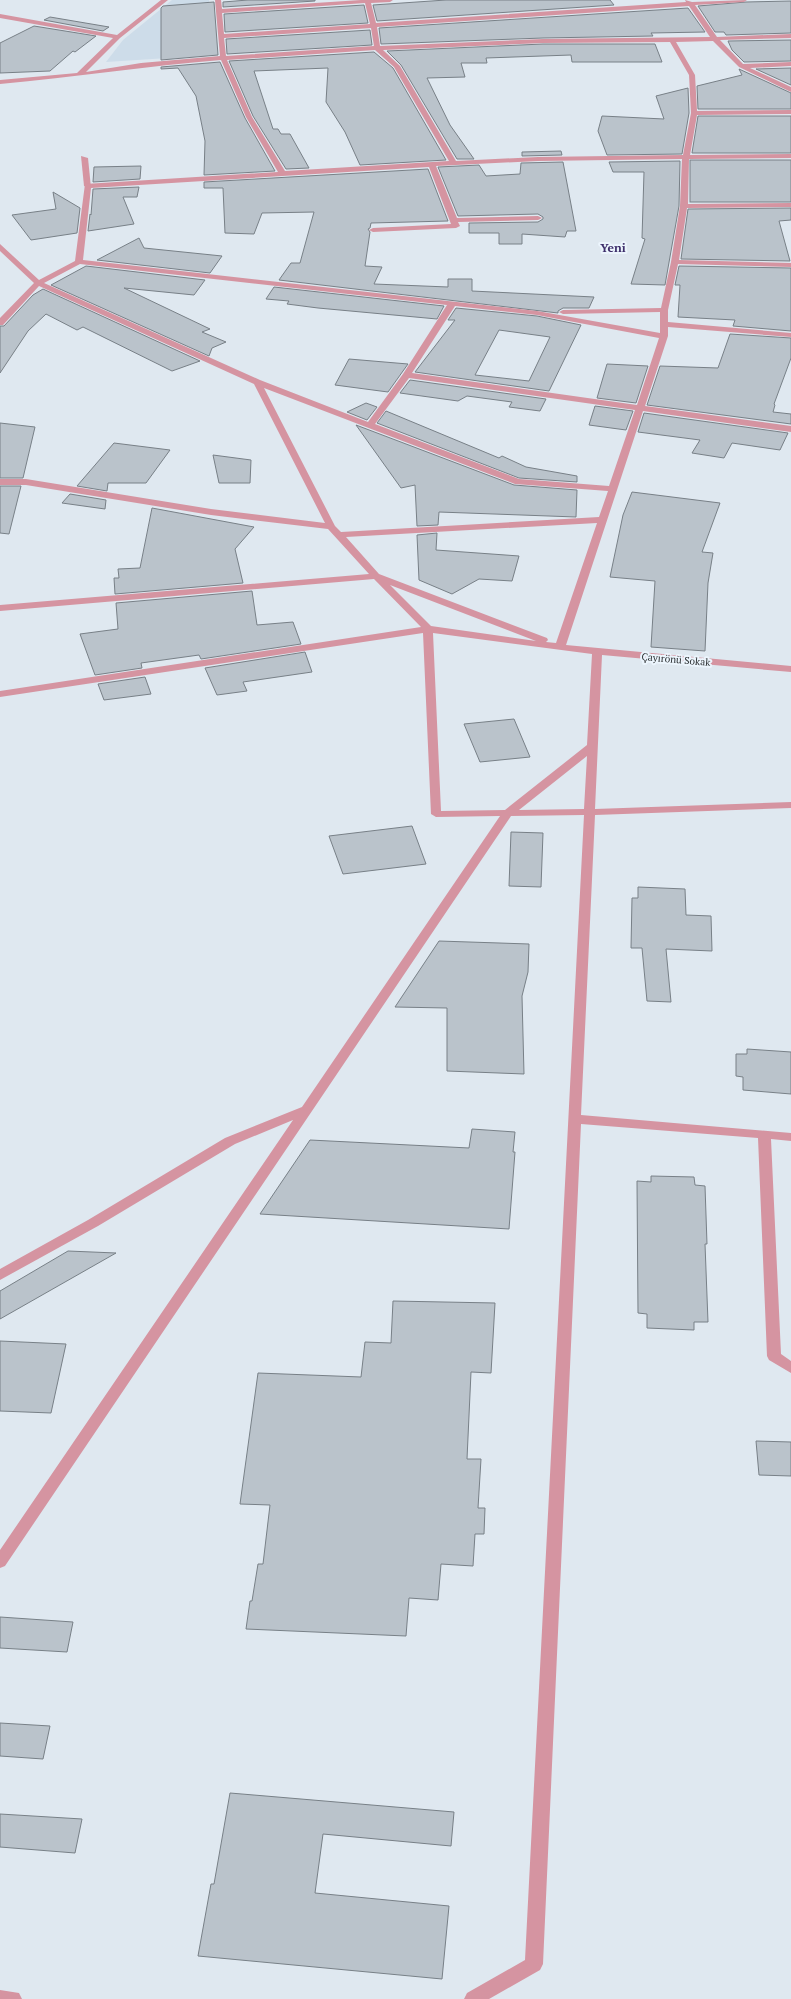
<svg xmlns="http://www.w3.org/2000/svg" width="791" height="1999" font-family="'PT Serif',serif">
<rect width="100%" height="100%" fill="#dfe8f0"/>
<path fill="#cddce9" d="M172 0H209L215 55 106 62 123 40Z"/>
<g fill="#bac3cb" stroke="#788087" fill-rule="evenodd">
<path d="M248 0H315V1L223 7V2Z"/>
<path d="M446 0H610L614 5 377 21 373 5Z"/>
<path d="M791 1V33L726 35 724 32H715L698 6 746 2Z"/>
<path d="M214 2 218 55 161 60V8L163 6Z"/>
<path d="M364 5 368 23 225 32 224 14Z"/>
<path d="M688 8 705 32 651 33 653 36 543 38 381 44 379 28Z"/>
<path d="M50 17 109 27 103 31 44 20Z"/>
<path d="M34 26 96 36 75 52 73 51 50 71 0 73V43Z"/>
<path d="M370 30 372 45 227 54 226 39Z"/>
<path d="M791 40V61L744 62 732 50 728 41Z"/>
<path d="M543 44H655L662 62H572L571 55 486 58 487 63H461L465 77 427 78 450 125 474 159H457L401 65 387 51Z"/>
<path d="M374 52 393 68 446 160 360 165 345 132 326 102 328 68 254 71 273 129H278L281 134H290L309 168 286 169 253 116 229 61Z"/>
<path d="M220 62 245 118 275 171 204 175 205 141 196 96 178 68 161 69V67Z"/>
<path d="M791 68V85L756 69Z"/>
<path d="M739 69 791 93V109H698L697 86 742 75Z"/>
<path d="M688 88 689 113 682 154 607 155 598 131 602 116 664 119 656 96Z"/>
<path d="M698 116H791V153H692Z"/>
<path d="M561 151 562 155 522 156V152Z"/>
<rect x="690" y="160" width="101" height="42"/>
<path d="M680 161 679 206 665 285 631 284 645 239 642 238 644 172H613L609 162Z"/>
<path d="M563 162 576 231H567L565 237 522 234V244H499V233H469V223L538 222 543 219V217L538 214 458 216 438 167 479 165 486 176 520 174 521 163Z"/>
<path d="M141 166 140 179 93 182 94 167Z"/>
<path d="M428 169 448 221 371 223 370 228 368 229 370 232 365 266 382 267 374 284 448 287V279H472V291L594 297 589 308H563L558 311V313L279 280 291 263H300L314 212 262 213 254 234 225 233 223 188H204V182Z"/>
<path d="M139 187 137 197H123L134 224 88 231 90 214 91 215 93 189Z"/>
<path d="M53 192 80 208 77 233 31 240 12 215 56 209Z"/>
<path d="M791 208V220L779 221 790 261 681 259 688 209Z"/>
<path d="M139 238 144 248 222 256 210 273 97 260Z"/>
<path d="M86 266 205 280 194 295 124 288 210 329 202 332 226 342 212 348 209 356 51 285Z"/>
<path d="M679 266 791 268V331L733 326 735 320 678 317 680 285H675Z"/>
<path d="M274 287 444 306 437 319 318 308 287 304 289 301 266 299Z"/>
<path d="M43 289 200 361 172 371 83 327 77 330 46 314 28 331 0 373V326H4L33 295Z"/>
<path d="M456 308 537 316 581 325 549 391 415 372 455 320H448ZM499 330 550 337 529 381 475 375Z"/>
<path d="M730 334 791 338V358L774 404 775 405 773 412 791 414V424L647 405 660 366 718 368Z"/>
<path d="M349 359 408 364 388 392 335 385Z"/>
<path d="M607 364 648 366 636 403 597 398Z"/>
<path d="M410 380 546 399 540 411 509 407 512 402 467 396 458 401 400 393Z"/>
<path d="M366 403 377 407 367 420 347 412Z"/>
<path d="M595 406 633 411 626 430 589 425Z"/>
<path d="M386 411 499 458 502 456 526 467 577 476V482L519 478 377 423Z"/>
<path d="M644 413 788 433 780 450 732 443 724 458 692 453 700 440 638 432Z"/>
<path d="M0 423 35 427 23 478H0Z"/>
<path d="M356 425 514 485 577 490 576 517 439 512 438 525 417 526 415 485 401 488Z"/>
<path d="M114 443 170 450 146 483H108L107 491 77 486Z"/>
<path d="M213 455 251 460 250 483H219Z"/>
<path d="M0 486H21L9 534 0 533Z"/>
<path d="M632 492 720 503 702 552 713 553 708 583 705 651 651 647 655 581 610 577 623 515Z"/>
<path d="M70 494 106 500 105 509 62 503Z"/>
<path d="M152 508 254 527 235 549 243 583 115 594 114 578H119L118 569 140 568Z"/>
<path d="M437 533 436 550 519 556 512 581 479 579 452 594 419 580 417 535Z"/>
<path d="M252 591 257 625 293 622 301 644 201 659 199 655 141 663 142 668 95 675 80 634 118 629 116 603Z"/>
<path d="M305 652 312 672 243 682 247 691 217 695 205 668Z"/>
<path d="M145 677 151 694 104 700 98 684Z"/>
<path d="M514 719 530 757 480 762 464 724Z"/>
<path d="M412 826 426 864 343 874 329 836Z"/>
<path d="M511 832 543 833 541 887 509 886Z"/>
<path d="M638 887 685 889 686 915 711 916 712 951 666 949 671 1002 647 1001 642 948H631L632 898H638Z"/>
<path d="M439 941 529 944 528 972 522 996 524 1074 447 1071V1008L395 1007Z"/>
<path d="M747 1049 791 1052V1094L743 1090V1077L736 1076V1054H747Z"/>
<path d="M472 1129 515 1132 513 1152H515L509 1229 260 1214 310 1140 469 1148Z"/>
<path d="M651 1176 694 1177 695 1185 705 1186 707 1244H705L708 1322H694V1330L647 1328V1314L638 1313 637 1181 651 1182Z"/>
<path d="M68 1251 116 1253 0 1319V1291Z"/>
<path d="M393 1301 495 1303 491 1373 471 1372 467 1459H481L478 1508H485L484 1534H475L473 1566 441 1564 438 1600 409 1598 406 1636 246 1629 250 1601H252L258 1564H263L270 1505 240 1504 258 1373 361 1377 365 1342 391 1343Z"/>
<path d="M0 1341 66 1344 51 1413 0 1411Z"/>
<path d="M756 1441 791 1442V1476L759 1475Z"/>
<path d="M0 1617 73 1622 67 1652 0 1648Z"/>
<path d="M0 1723 50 1726 43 1759 0 1756Z"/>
<path d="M230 1793 454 1812 451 1846 323 1834 315 1893 449 1906 442 1979 198 1956 211 1884H214Z"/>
<path d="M0 1814 82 1819 75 1853 0 1847Z"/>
</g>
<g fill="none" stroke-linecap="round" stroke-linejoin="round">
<path fill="#d594a1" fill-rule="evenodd" d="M81 156 88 158 91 188 84 186Z"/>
<g fill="#d594a1" fill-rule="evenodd">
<path d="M161 0H168L120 38 86 72 141 63 220 56 215 0H221L222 9 361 0H393L390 2 371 3 376 23 686 2 685 0 692 2 747 0 744 2 695 5 717 37 791 34V38L720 40 743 64 791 62V66L750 68 791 87V92L739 67 713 41 676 42 695 75 697 111 791 110V114L697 115 690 155 791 154V158L689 159 688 204 791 203V207L687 208 679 260 791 263V267L678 264 668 310V322L791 333V337L668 327V336L645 406 791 426V432L643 411 566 645 791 666V672L602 655 595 809 791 802V808L595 815 581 1115 791 1133V1141L771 1139 781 1354 791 1361V1373L769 1360 767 1356 758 1138 581 1124 543 1964 540 1970 489 1999H464L467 1993 525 1960 584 815 511 816 5 1566 0 1568V1550L293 1120 235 1144 98 1226 0 1280V1269L88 1220 225 1138 302 1107 500 816 436 817 431 814 423 633 0 697V691L421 627 374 579 0 611V605L369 574 328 529 211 515 26 485H0V479H26L211 509 325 523 254 384 39 286 3 325H0V318L34 283 0 251V244L39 280 75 261 85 184 278 172 246 117 221 60C147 66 74 77 0 84V80L77 73 113 38 0 18V14L117 35ZM365 3 370 24 224 34 222 13ZM689 6 710 37 543 39 380 46 377 27ZM371 28 374 46 226 56 224 38ZM670 42 689 75 691 113 683 155 538 157 456 161 400 66 383 50 543 43ZM375 50 394 67 449 161 285 171 252 117 227 60ZM682 159 680 206 671 262 661 308 563 310 559 312 563 314 660 312V333L537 311 83 260 91 188 429 167 451 224 373 228 369 230 373 232 456 228 460 226 458 222 538 220 542 218 538 216 457 218 436 166 538 161ZM80 264 447 305 403 374 368 422 260 380 44 283ZM455 306 537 315 659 338 637 405 412 373ZM409 378 635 410 609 486 519 479 375 424ZM264 388 515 484 608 491 599 517 341 532 335 526ZM597 523 556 643 546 642 548 640 547 638 379 574 346 537ZM390 585 536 641 431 626ZM433 633 592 654 587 745 505 810 441 811ZM587 756 584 809 519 810Z"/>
<path d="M0 1990 19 1993 22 1999H0Z"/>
</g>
</g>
<g text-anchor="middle" stroke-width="4" stroke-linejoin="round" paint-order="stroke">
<g font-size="10" fill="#282c2e" stroke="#ecf5fd">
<text transform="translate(676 659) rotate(5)" y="4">Çayırönü Sokak</text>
</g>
<g font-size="12" font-weight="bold" fill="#3e2f6b" stroke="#ecf5fd">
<text x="613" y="252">Yeni</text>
</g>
</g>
</svg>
